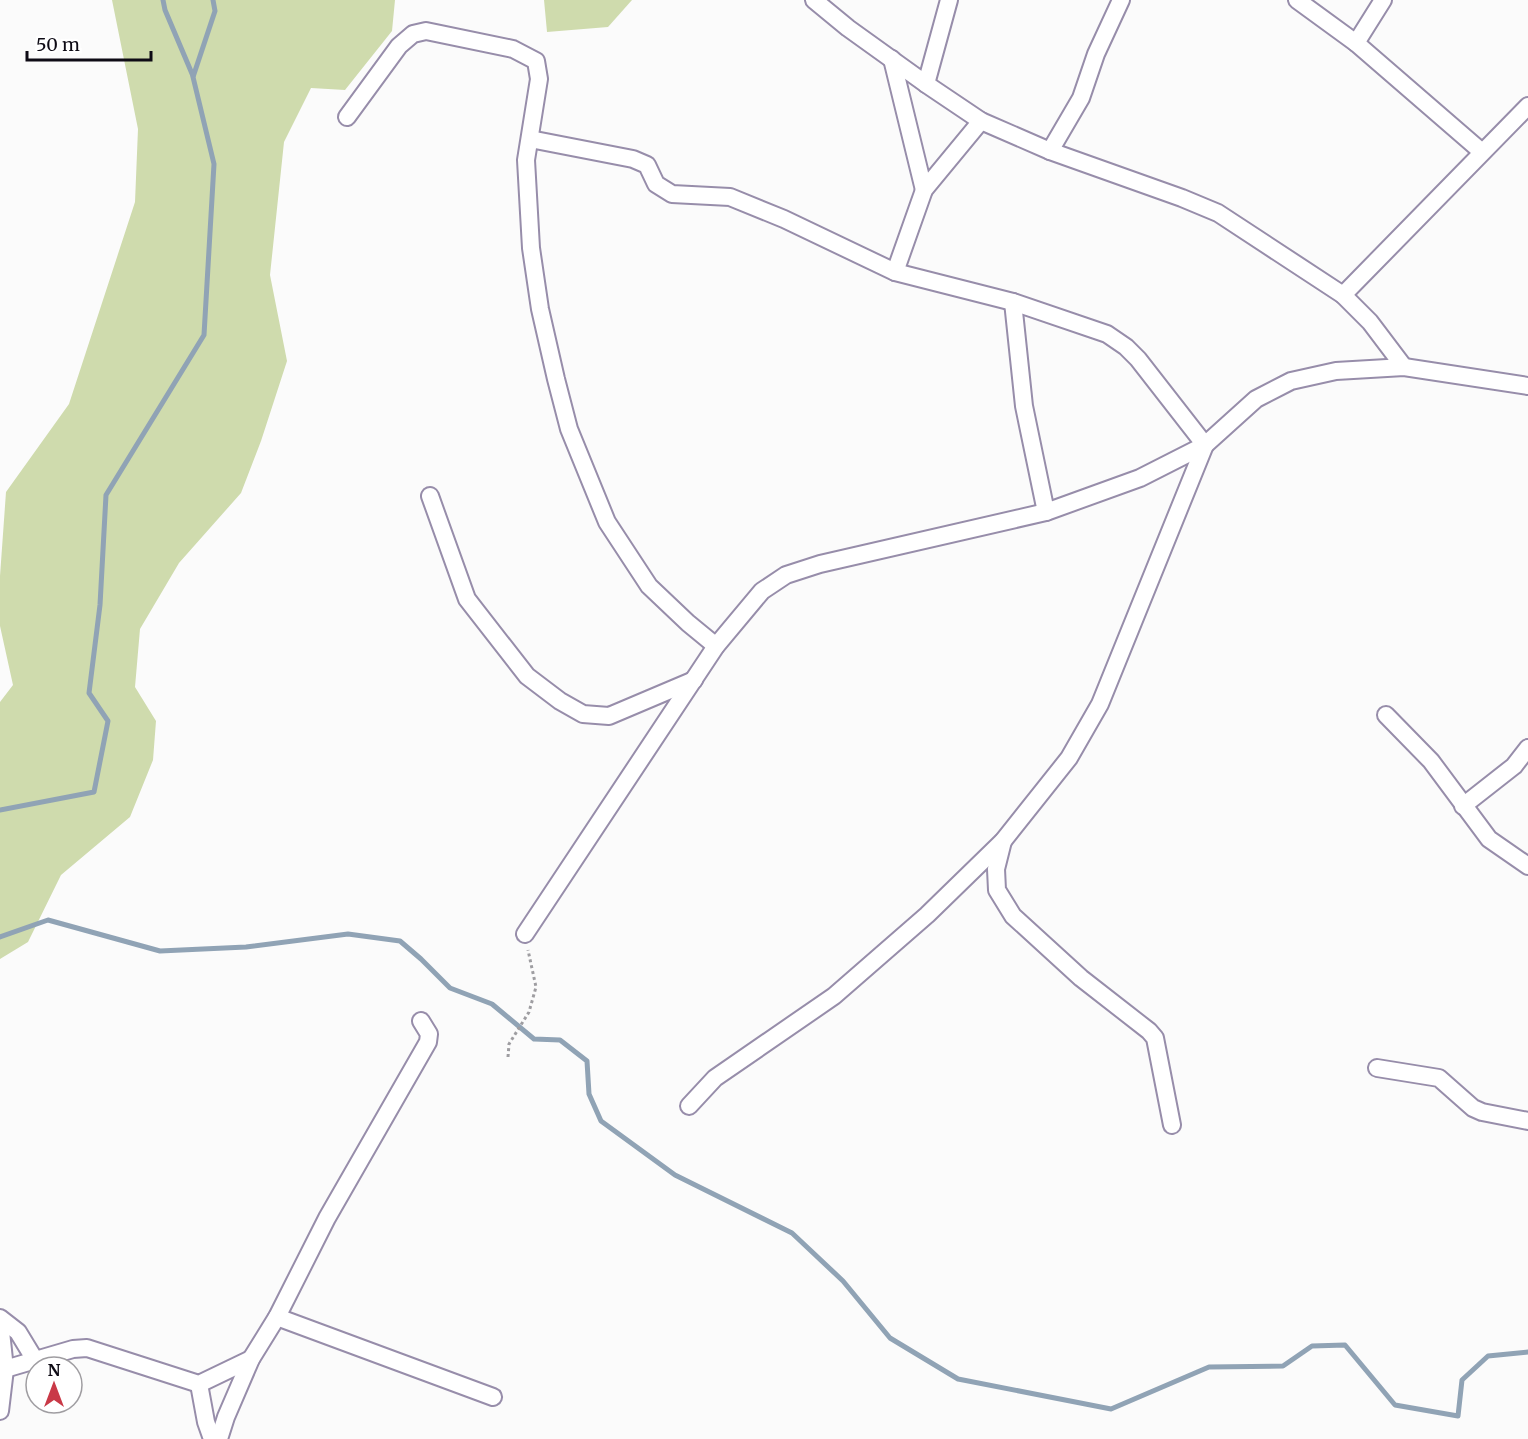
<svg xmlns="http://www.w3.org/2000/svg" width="1528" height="1439" font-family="Merriweather,serif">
<rect width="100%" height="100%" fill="#fbfbfb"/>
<g fill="#cfdbad">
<path d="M112 0H395L392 31 345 90 311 88 284 142 270 275 287 361 261 441 241 493 179 563 140 629 135 687 156 721 153 760 130 817 61 875 28 942 0 959V702L13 685 0 626V576L6 492 69 404 135 202 138 129Z"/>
<path d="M544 0H632L608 27 547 32Z"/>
</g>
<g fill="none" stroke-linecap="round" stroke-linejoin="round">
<g stroke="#90a3b5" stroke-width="5">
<path d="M163 0 165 10 193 76"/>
<path d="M0 810 94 792 108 721 89 693 100 605 106 495 204 335 214 164 193 77 215 11 213 0"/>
<path d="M0 937 48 920 160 951 246 947 348 934 400 941 421 959 450 988 492 1004 534 1039 560 1040 587 1061 589 1094 601 1121 675 1175 792 1233 843 1281 890 1338 958 1379 1111 1409 1209 1367 1283 1366 1312 1346 1345 1345 1395 1405 1458 1416 1462 1380 1488 1356 1528 1352"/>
</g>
<g stroke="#978daa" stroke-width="20">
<g id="minor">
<path d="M814 0 848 28 926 84 981 121 1050 151 1182 198 1218 213 1343 295 1370 322 1404 367"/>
<path d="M1297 0 1356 43 1482 152"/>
<path d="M1356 43 1383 0"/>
<path d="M892 59 924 190"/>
<path d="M926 84 949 0"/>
<path d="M347 117 399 46 413 34 426 31 513 49 536 61 539 79 526 160 531 248 540 309 556 379 569 429 607 522 649 586 688 623 716 646"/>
<path d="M530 139 633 159 647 165 656 184 672 194 730 197 784 219 895 272 1013 302 1107 334 1126 347 1138 359 1205 445 1100 704 1069 758 1003 841 927 915 834 996 715 1078 689 1106"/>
<path d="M1050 151 1081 98 1096 54 1121 0"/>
<path d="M895 272 924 190 981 121"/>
<path d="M1343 295 1528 106"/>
<path d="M1013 302 1024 406 1046 512"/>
<path d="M430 496 467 599 527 676 560 701 583 714 609 716 694 680"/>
<path d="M1386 715 1431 761 1489 839 1528 866"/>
<path d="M1463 806 1514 766 1528 748"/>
<path d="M1003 841 996 869 997 890 1013 916 1081 978 1149 1031 1155 1038 1172 1125"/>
<path d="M525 934 716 646 762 591 786 575 820 564 1046 512 1140 478 1205 445 1256 399 1291 381 1336 371 1404 367 1528 386"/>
<path d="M1377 1068 1439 1078 1473 1108 1482 1112 1528 1121"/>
<path d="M277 1317 493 1397"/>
<path d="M0 1318 18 1332 35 1360"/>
<path d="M0 1322 5 1369 0 1411"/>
<path d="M5 1369 73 1349 87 1348 199 1384 251 1359"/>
<path d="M199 1384 206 1422 212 1439"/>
<path d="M219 1439 226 1417 251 1359 277 1317 327 1218 428 1042 429 1034 421 1021"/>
</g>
</g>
<path stroke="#9e9da1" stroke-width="3" stroke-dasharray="3 3" stroke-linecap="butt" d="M508 1057 509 1044 529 1012 536 987 528 950"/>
<use href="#minor" stroke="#fff" stroke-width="16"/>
</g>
<g transform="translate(54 1385)"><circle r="28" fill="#ffffff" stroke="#9f9da1" stroke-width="1.5"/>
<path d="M0-4.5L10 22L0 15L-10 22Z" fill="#c93947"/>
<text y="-9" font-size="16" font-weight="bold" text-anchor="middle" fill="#0e0b15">N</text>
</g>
<path d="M27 51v9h124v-9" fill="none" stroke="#0e0b15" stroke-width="3"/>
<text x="36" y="51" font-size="18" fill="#0e0b15" stroke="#ffffff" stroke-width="4.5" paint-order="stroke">50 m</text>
</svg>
